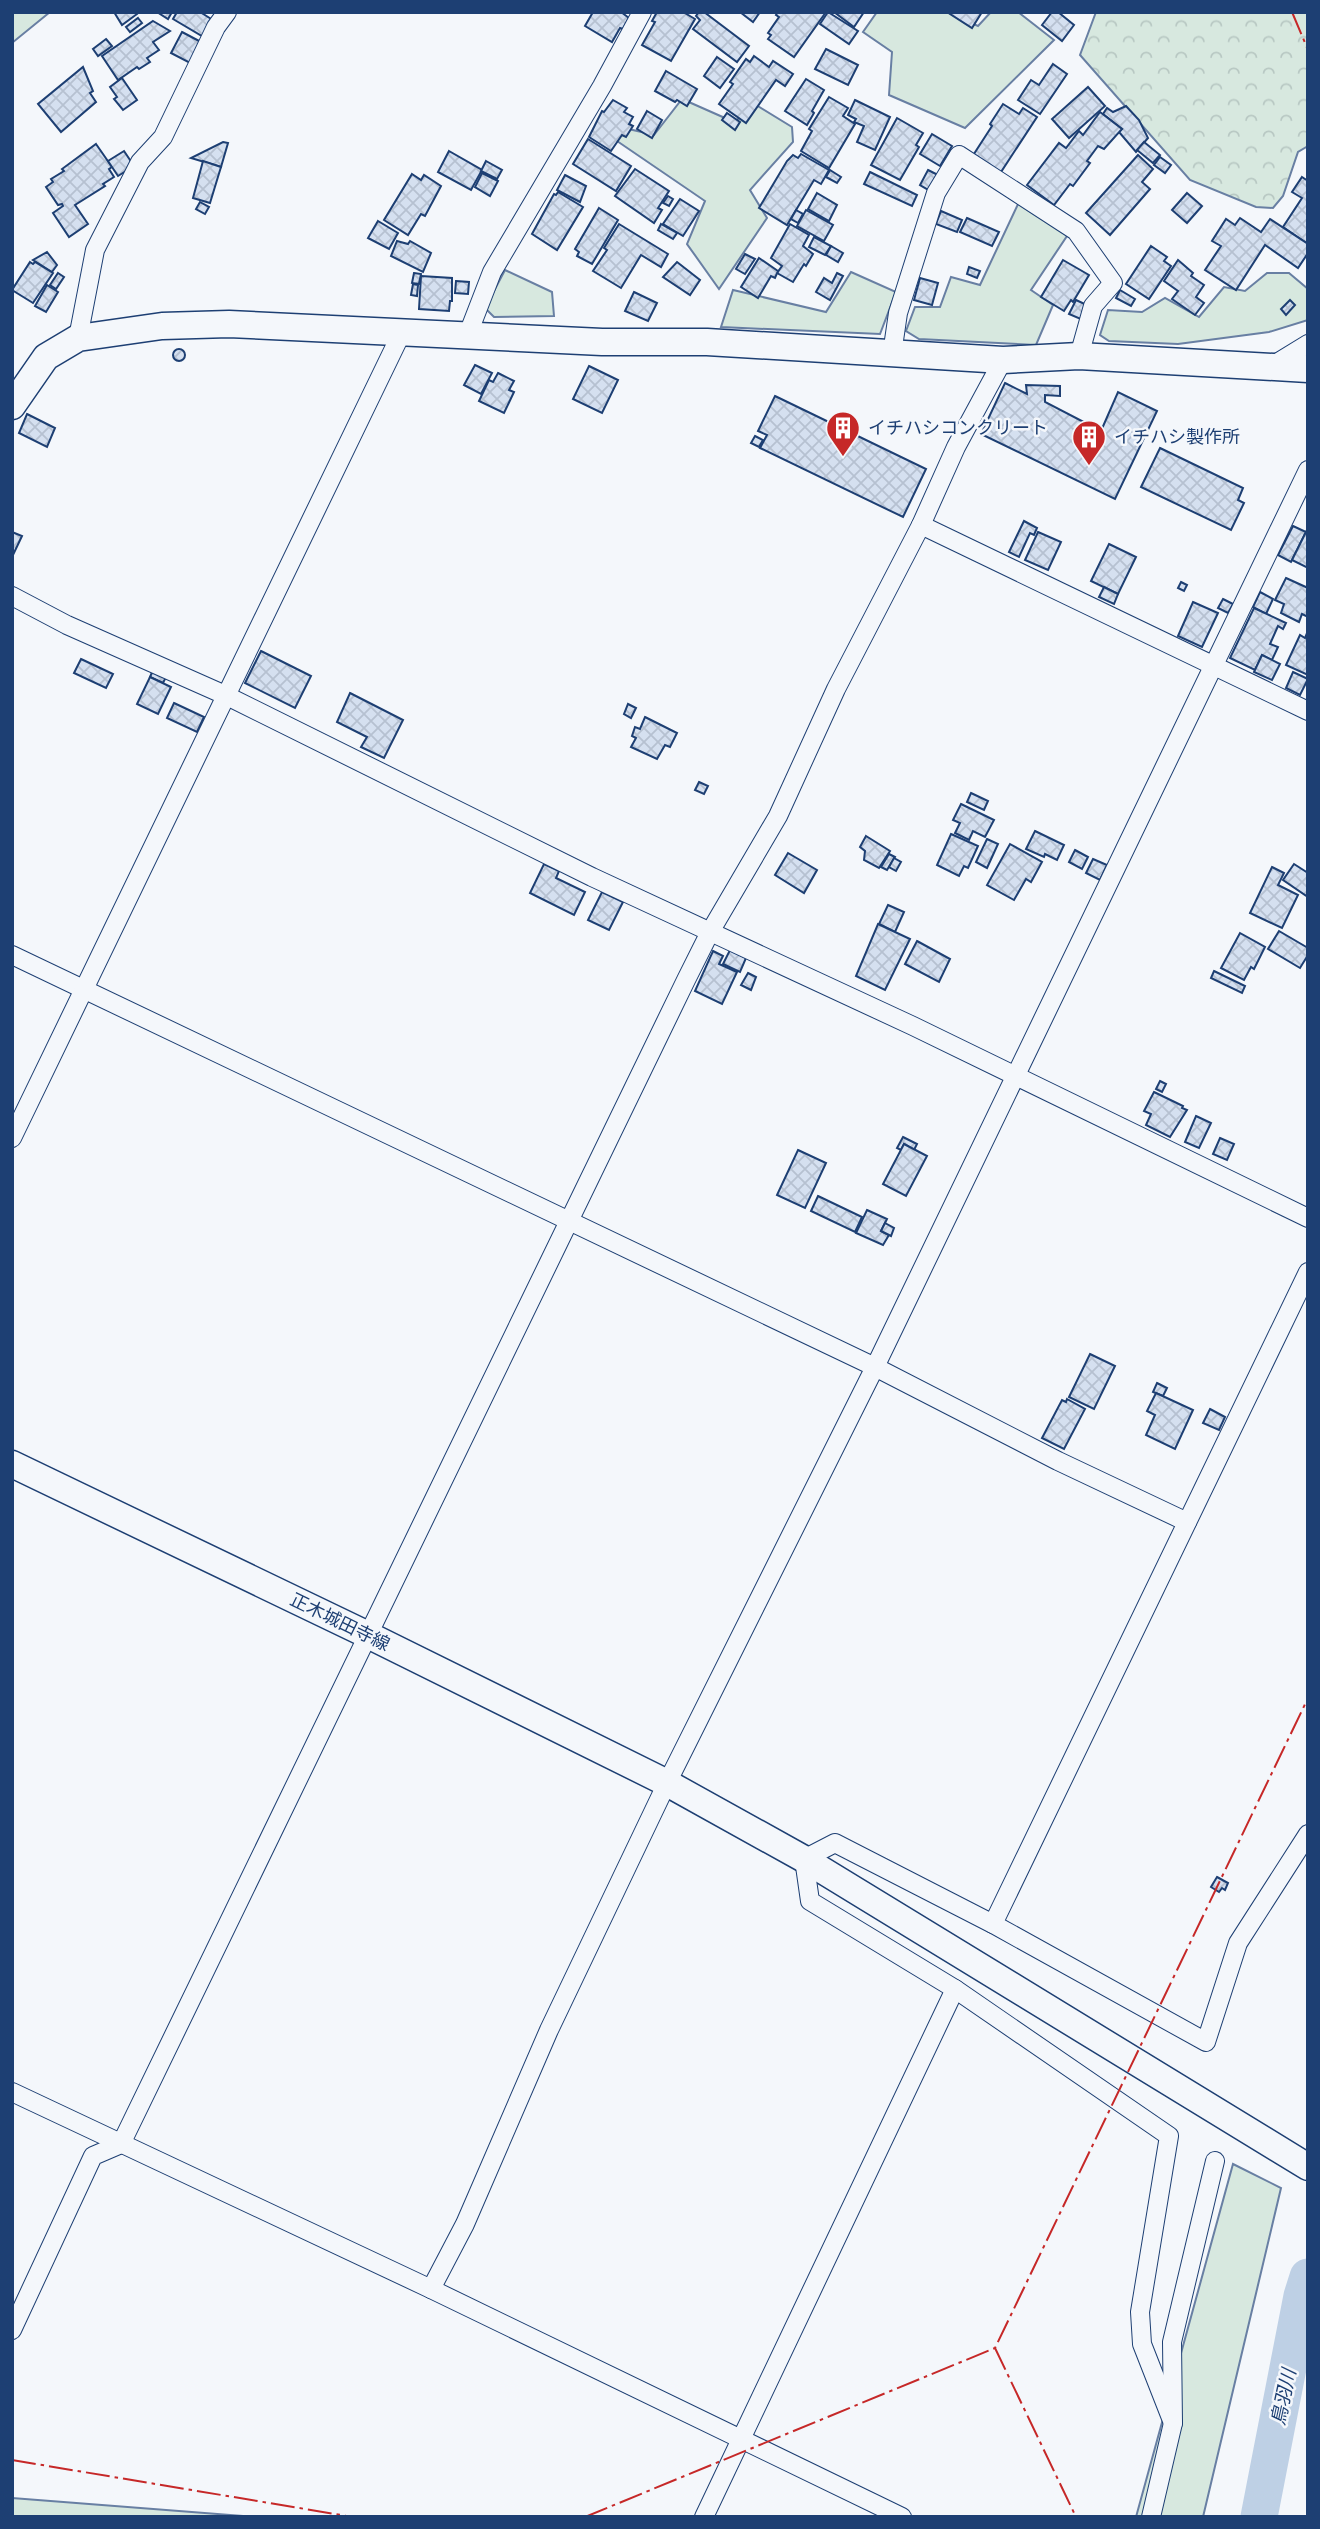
<svg xmlns="http://www.w3.org/2000/svg" width="1320" height="2529" font-family="'Roboto Condensed','Noto Sans JP',sans-serif">
<defs>
<pattern id="forest-crowns" width="20" height="18" patternUnits="userSpaceOnUse" patternTransform="scale(1.75)"><rect width="20" height="18" fill="#d7e8df"/><path d="M2 6a3 3 0 1 1 6 0M12 15a3 3 0 1 1 6 0" fill="none" stroke="#b8c8c3"/></pattern>
<pattern id="building-cross-hatch" width="8" height="8" patternUnits="userSpaceOnUse" patternTransform="scale(1.75)"><rect width="8" height="8" fill="#d5e0f0"/><path d="M0 0l8 8M0 8l8-8" fill="none" stroke="#b6c1d1"/></pattern>
</defs>
<rect width="100%" height="100%" fill="#f4f7fb"/>
<g fill="#d7e8df" stroke="#687fa3" stroke-width="2">
<path d="M12 12H50L12 43Z"/>
<path d="M877 12H947L978 26 991 12H1018L1054 40 965 128 889 95 892 52 863 32Z"/>
<path d="M682 99 734 122 756 105 792 127 793 142 750 190 767 218 719 289 687 244 705 201 617 141 624 128 654 135Z"/>
<path d="M1019 202 1069 233 1031 290 1053 305 1036 345 919 339 906 331 915 307H940L951 277 980 285Z"/>
<path d="M505 270 552 292 554 316 494 317 485 308Z"/>
<path d="M851 272 896 292 880 334 721 327 733 290 826 312Z"/>
<path d="M1267 273H1289L1308 289V320L1269 332 1178 344 1109 341 1100 335 1108 310 1142 312 1165 298 1199 317 1224 287 1245 291Z"/>
<path d="M1233 2164 1281 2188 1203 2517H1136Z"/>
<path d="M12 2498 257 2517H12Z"/>
</g>
<path fill="url(#forest-crowns)" stroke="#687fa3" stroke-width="2" d="M1096 12H1308V146L1298 152 1283 196 1273 208 1256 207 1190 180 1080 55Z"/>
<g fill="none" stroke-linecap="round" stroke-linejoin="round">
<path stroke="#bed0e5" stroke-width="37" d="M1259 2517 1302 2296 1308 2277"/>
</g>
<g fill="url(#building-cross-hatch)" stroke="#1d3f73" stroke-width="2">
<path d="M114 12H136L137 14 122 25Z"/>
<path d="M157 12H172L168 19Z"/>
<path d="M177 12H200L216 22 207 39 173 19Z"/>
<path d="M593 12H621L629 18 623 29 620 28 612 42 585 26Z"/>
<path d="M657 12H683L695 19 671 61 642 45 655 22 652 21Z"/>
<path d="M699 12H704L749 46 737 62 693 29 700 20 696 16Z"/>
<path d="M740 12H760L753 22Z"/>
<path d="M778 12H826L794 57 768 39 771 35 768 33 779 17 776 15Z"/>
<path d="M828 12 858 31 849 44 820 24Z"/>
<path d="M834 12H864L854 27Z"/>
<path d="M947 12H982L972 28Z"/>
<path d="M1052 12H1058L1074 25 1062 41 1042 25Z"/>
<path d="M138 18 142 23 130 32 126 27Z"/>
<path d="M153 21 170 31 153 42 159 50 147 58 150 62 139 69 137 67 118 80 102 56Z"/>
<path d="M182 32 203 43 192 64 171 53Z"/>
<path d="M106 39 112 46 98 56 93 49Z"/>
<path d="M826 49 858 65 848 85 815 69Z"/>
<path d="M754 56 769 67 773 61 793 74 785 86 776 80 746 123 719 104 733 84 730 82 746 59 750 62Z"/>
<path d="M717 57 734 69 720 88 704 76Z"/>
<path d="M1053 64 1067 74 1040 114 1018 100 1031 80 1039 85Z"/>
<path d="M83 67 93 91 90 93 96 102 61 132 38 104Z"/>
<path d="M666 71 697 89 687 106 677 100 675 102 655 91Z"/>
<path d="M122 78 137 100 123 110 114 99 117 97 110 87Z"/>
<path d="M806 79 824 90 812 111 814 113 807 125 785 111Z"/>
<path d="M1088 87 1105 106 1069 138 1052 119Z"/>
<path d="M829 97 848 108 843 116 855 124 829 168 801 151 812 131 809 129Z"/>
<path d="M613 100 627 108 624 112 633 117 629 124 633 126 626 137 622 135 611 151 589 137 602 111 604 112Z"/>
<path d="M855 100 890 117 875 150 857 142 864 126 854 122 856 119 848 115Z"/>
<path d="M1003 104 1019 114 1023 108 1037 117 999 175 972 157 992 126 990 124Z"/>
<path d="M1126 106 1139 120 1148 138 1136 152 1119 132 1122 129 1103 114 1107 108 1113 112Z"/>
<path d="M647 111 662 120 652 138 637 129Z"/>
<path d="M1100 112 1122 129 1104 149 1098 146 1087 161 1090 163 1073 186 1070 184 1054 205 1027 185 1059 143 1066 148 1079 131 1083 135Z"/>
<path d="M727 113 740 122 735 130 722 120Z"/>
<path d="M897 118 923 133 916 145 919 147 900 180 871 165Z"/>
<path d="M932 134 952 146 940 166 920 154Z"/>
<path d="M588 139 631 166 616 191 573 164Z"/>
<path d="M223 142 228 143 221 167 191 158Z"/>
<path d="M1144 142 1160 155 1153 163 1137 150Z"/>
<path d="M96 144 112 167 109 169 114 177 103 184 105 186 75 205 88 224 69 237 53 213 63 206 62 204 58 205 46 187 53 182 51 179 64 171 62 169Z"/>
<path d="M124 151 134 166 118 176 108 161Z"/>
<path d="M449 151 482 170 471 190 438 172Z"/>
<path d="M801 154 829 170 821 184 814 180 787 225 759 208 787 161 793 155 798 158Z"/>
<path d="M1138 155 1153 169 1142 182 1150 189 1110 235 1086 213Z"/>
<path d="M1160 157 1171 165 1165 173 1154 165Z"/>
<path d="M203 161 221 167 210 203 193 198Z"/>
<path d="M486 161 502 170 497 179 481 171Z"/>
<path d="M635 169 669 191 658 208 662 210 654 223 615 196Z"/>
<path d="M830 170 841 177 837 183 826 177Z"/>
<path d="M928 170 940 176 932 192 920 185Z"/>
<path d="M870 172 917 195 912 206 864 184Z"/>
<path d="M482 173 498 181 490 196 475 187Z"/>
<path d="M412 174 421 180 424 175 441 186 425 216 421 214 408 235 384 220Z"/>
<path d="M565 175 586 186 580 202 557 190Z"/>
<path d="M1302 177 1308 181V244L1283 227 1302 198 1292 192Z"/>
<path d="M558 192 583 207 557 250 532 234 554 194 556 195Z"/>
<path d="M817 193 837 205 829 221 808 209Z"/>
<path d="M1187 193 1202 206 1187 223 1172 210Z"/>
<path d="M668 196 673 199 669 206 663 203Z"/>
<path d="M680 199 699 211 683 236 663 224Z"/>
<path d="M200 202 209 207 205 214 196 209Z"/>
<path d="M599 208 618 220 592 264 577 256 579 252 575 249Z"/>
<path d="M796 210 803 214 798 223 791 219Z"/>
<path d="M806 210 833 225 824 241 797 226Z"/>
<path d="M941 211 962 220 957 232 936 224Z"/>
<path d="M967 218 999 232 992 246 960 232Z"/>
<path d="M1240 218 1261 232 1270 219 1308 244V253L1298 268 1265 245 1236 290 1205 270 1221 246 1212 241 1226 219 1235 225Z"/>
<path d="M378 221 398 233 389 249 368 238Z"/>
<path d="M619 224 668 254 661 267 641 255 621 288 593 271 607 250 604 248Z"/>
<path d="M661 224 677 233 673 239 658 230Z"/>
<path d="M790 224 809 235 803 246 813 254 806 266 804 264 793 282 777 273 782 266 771 258Z"/>
<path d="M814 237 831 246 825 255 809 247Z"/>
<path d="M397 241 408 244 410 241 431 253 423 272 391 256Z"/>
<path d="M831 246 843 253 838 262 826 255Z"/>
<path d="M1151 246 1167 257 1164 261 1171 266 1149 299 1126 284Z"/>
<path d="M47 252 57 265 52 272 33 260Z"/>
<path d="M745 254 755 259 745 274 736 269Z"/>
<path d="M759 258 778 271 775 278 771 276 758 298 741 287Z"/>
<path d="M1063 260 1089 275 1073 302 1071 300 1064 311 1041 297Z"/>
<path d="M1178 260 1193 273 1191 276 1204 285 1196 297 1204 303 1195 315 1172 299 1178 291 1164 281Z"/>
<path d="M30 262 33 264 35 262 53 273 33 303 12 290Z"/>
<path d="M677 262 700 280 690 295 663 277Z"/>
<path d="M969 267 980 271 977 278 967 274Z"/>
<path d="M58 273 64 277 56 289 50 285Z"/>
<path d="M414 273 421 274 419 284 412 283Z"/>
<path d="M837 273 843 276 830 300 816 292 824 278 832 283Z"/>
<path d="M421 276 452 278V301H450L449 311 419 309Z"/>
<path d="M920 278 938 283 932 305 914 300Z"/>
<path d="M456 281 469 282 468 294 455 293Z"/>
<path d="M413 284 418 285 417 296 411 295Z"/>
<path d="M47 285 58 292 46 312 35 306Z"/>
<path d="M1120 290 1135 299 1131 306 1116 298Z"/>
<path d="M634 292 657 303 648 321 625 311Z"/>
<path d="M1076 300 1089 306 1083 320 1069 314Z"/>
<path d="M1290 300 1295 305 1286 315 1281 309Z"/>
<circle cx="179" cy="355" r="6"/>
<path d="M475 365 492 373 481 394 464 385Z"/>
<path d="M589 366 618 380 602 413 573 399Z"/>
<path d="M498 373 514 381 509 390 514 392 504 413 479 401 489 380 493 382Z"/>
<path d="M1005 383 1027 394 1026 385 1060 386V396L1045 395V402L1101 431 1118 392 1157 411 1115 499 981 434Z"/>
<path d="M775 396 926 469 903 517 760 448 767 435 758 431Z"/>
<path d="M27 414 55 428 47 447 19 433Z"/>
<path d="M755 436 763 440 759 447 751 443Z"/>
<path d="M1160 448 1243 488 1238 500 1244 503 1231 530 1141 487Z"/>
<path d="M1024 521 1037 528 1034 535 1030 533 1019 557 1009 552Z"/>
<path d="M1293 526 1306 532 1291 562 1278 555Z"/>
<path d="M1308 528V568L1292 560Z"/>
<path d="M12 532 22 536 12 557Z"/>
<path d="M1038 532 1061 542 1048 570 1025 560Z"/>
<path d="M1109 544 1136 557 1118 594 1091 581Z"/>
<path d="M1286 578 1308 588V617L1302 614 1299 622 1281 613 1284 604 1275 600Z"/>
<path d="M1181 582 1187 585 1184 591 1178 588Z"/>
<path d="M1104 587 1118 594 1114 604 1099 597Z"/>
<path d="M1260 592 1273 599 1266 614 1253 607Z"/>
<path d="M1223 599 1233 604 1228 613 1218 608Z"/>
<path d="M1193 602 1218 613 1202 647 1178 636Z"/>
<path d="M1254 608 1286 623 1283 629 1278 626 1270 644 1278 647 1272 660 1262 655 1255 670 1230 658Z"/>
<path d="M1307 633H1308V675L1286 665 1300 635 1305 638Z"/>
<path d="M261 651 311 676 295 708 245 683Z"/>
<path d="M1262 655 1280 664 1272 680 1254 672Z"/>
<path d="M81 659 113 674 106 688 74 673Z"/>
<path d="M153 670 166 677 163 683 150 677Z"/>
<path d="M1293 672 1308 679 1300 695 1286 688Z"/>
<path d="M150 677 171 687 158 714 137 704Z"/>
<path d="M350 693 403 720 384 758 361 747 367 737 337 722Z"/>
<path d="M174 703 204 717 197 732 167 718Z"/>
<path d="M628 704 636 708 631 718 624 714Z"/>
<path d="M645 717 677 733 670 747 665 745 657 759 631 747 636 738 632 736 635 727 640 729Z"/>
<path d="M699 782 708 786 704 794 695 790Z"/>
<path d="M971 793 988 801 984 810 967 802Z"/>
<path d="M961 804 994 820 985 837 973 831 969 840 955 833 960 823 953 820Z"/>
<path d="M1035 831 1064 845 1057 860 1045 854 1044 857 1026 849Z"/>
<path d="M951 834 978 846 968 868 964 866 959 876 937 865Z"/>
<path d="M866 836 890 851 879 868 864 860 865 851 860 847Z"/>
<path d="M987 839 998 844 987 868 976 862Z"/>
<path d="M1010 844 1042 862 1031 882 1026 879 1014 900 987 885Z"/>
<path d="M1075 850 1088 857 1082 869 1069 862Z"/>
<path d="M788 853 817 870 804 893 775 875Z"/>
<path d="M889 854 895 857 887 870 881 867Z"/>
<path d="M894 858 901 862 896 871 889 867Z"/>
<path d="M1093 859 1107 865 1100 880 1086 873Z"/>
<path d="M544 864 559 871 556 878 585 892 574 915 530 893Z"/>
<path d="M1294 864 1308 873V897L1283 880Z"/>
<path d="M1272 867 1284 873 1278 885 1298 895 1282 928 1250 913Z"/>
<path d="M602 892 623 902 609 930 588 920Z"/>
<path d="M888 905 904 912 895 932 879 924Z"/>
<path d="M878 924 910 939 885 990 856 976Z"/>
<path d="M1279 931 1308 948V955L1300 968 1268 949Z"/>
<path d="M1240 933 1265 947 1254 969 1251 967 1244 980 1221 968Z"/>
<path d="M917 941 950 959 939 982 905 964Z"/>
<path d="M730 950 746 958 740 972 723 964Z"/>
<path d="M713 951 723 956 719 964 737 972 722 1004 695 991Z"/>
<path d="M1214 971 1245 986 1242 993 1211 978Z"/>
<path d="M748 973 756 977 751 990 741 985Z"/>
<path d="M1160 1081 1166 1084 1162 1092 1156 1089Z"/>
<path d="M1154 1092 1183 1106 1182 1108 1187 1110 1170 1137 1146 1125 1151 1114 1144 1111Z"/>
<path d="M1196 1116 1211 1123 1199 1148 1185 1142Z"/>
<path d="M903 1137 917 1144 914 1150 904 1144 901 1150 897 1148Z"/>
<path d="M1220 1138 1234 1144 1227 1160 1213 1154Z"/>
<path d="M904 1144 927 1156 906 1196 883 1184Z"/>
<path d="M798 1150 826 1163 805 1208 777 1195Z"/>
<path d="M818 1196 862 1217 855 1232 811 1211Z"/>
<path d="M867 1210 887 1219 881 1231 889 1235 883 1245 856 1233Z"/>
<path d="M885 1223 894 1228 891 1236 881 1231Z"/>
<path d="M1090 1354 1115 1366 1094 1409 1069 1397Z"/>
<path d="M1157 1383 1167 1388 1163 1396 1153 1392Z"/>
<path d="M1156 1393 1193 1410 1175 1449 1146 1435 1155 1415 1147 1411Z"/>
<path d="M1067 1399 1085 1409 1064 1449 1042 1438 1062 1400 1066 1402Z"/>
<path d="M1210 1409 1225 1417 1219 1430 1203 1423Z"/>
<path d="M1217 1877 1228 1883 1225 1890 1222 1888 1219 1892 1211 1887Z"/>
</g>
<g fill="none" stroke-linecap="round" stroke-linejoin="round">
<g stroke="#1d3f73" stroke-width="20">
<g id="street">
<path d="M468 334 492 272 602 86 642 12"/>
<path d="M78 338 95 250 140 162 163 137 216 27 227 12"/>
<path d="M892 354 898 313 936 193 959 155 1076 231 1113 283 1093 306 1079 356"/>
<path d="M1272 366 1308 344"/>
<path d="M921 525 1308 711"/>
<path d="M12 596 67 625 225 695 592 877 913 1026 1308 1218"/>
<path d="M12 955 875 1367 1058 1461 1187 1522"/>
<path d="M12 1138 402 332"/>
<path d="M993 1924 1308 1272"/>
<path d="M12 2092 431 2289 902 2517"/>
<path d="M431 2289 465 2224 549 2030 667 1783 875 1367 1308 470"/>
<path d="M12 2330 93 2156 121 2144 686 980 710 932 778 816 836 689 921 525 956 447 1003 360"/>
<path d="M1173 2423 1142 2344 1140 2312 1169 2136 955 1989 810 1901 804 1859 835 1843 993 1924 1206 2042 1238 1943 1308 1834"/>
<path d="M704 2517 955 1989"/>
<path d="M1151 2517 1173 2423 1172 2342 1215 2161"/>
</g>
</g>
<g stroke="#1d3f73" stroke-width="29">
<g id="secondary">
<path d="M12 406 46 357 78 338 162 326 229 324 602 342H707L1003 360 1079 356 1308 369"/>
<path d="M12 1464 368 1635 667 1783 804 1859 1308 2167"/>
</g>
</g>
<use href="#street" stroke="#f4f7fb" stroke-width="18"/>
<use href="#secondary" stroke="#f4f7fb" stroke-width="26"/>
<g stroke="#c62828" stroke-width="2" stroke-dasharray="24 5 3.5 5" stroke-linecap="butt">
<path d="M1292 12 1308 50"/>
<path d="M995 2348 1076 2517"/>
<path d="M12 2460 353 2517"/>
<path d="M585 2517 995 2348 1308 1698"/>
</g>
</g>
<defs>
<g id="building-pin" transform="scale(1.75)"><path d="M0 17L-7.5 6A9.5 9.5 0 1 1 7.5 6Z" fill="#c62828" stroke="#f4f7fb"/><path d="M-4-6H4V6H1V3H-1V6H-4ZM-2.5-4.3h1.7v1.8h-1.7ZM.8-4.3h1.7v1.8H.8ZM-2.5-1h1.7V.8h-1.7ZM.8-1h1.7V.8H.8Z" fill="#fff"/></g>
</defs>
<g fill-rule="evenodd">
<use href="#building-pin" x="843" y="428"/>
<use href="#building-pin" x="1089" y="437"/>
</g>
<g text-anchor="middle" stroke-width="5" stroke-linejoin="round" paint-order="stroke">
<g font-size="18" fill="#1d3f73" stroke="#f4f7fb" text-anchor="start">
<text x="868" y="434">イチハシコンクリート</text>
<text x="1114" y="443">イチハシ製作所</text>
</g>
<g font-size="18" fill="#1d3f73" stroke="#f4f7fb">
<text transform="translate(340 1622) rotate(26)" y="6">正木城田寺線</text>
</g>
<g font-size="19" font-style="italic" fill="#1d3f73" stroke="#f4f7fb">
<text transform="translate(1283 2397) rotate(-78)" y="7">鳥羽川</text>
</g>
</g>
<rect width="1320" height="2529" fill="none" stroke="#1d3f73" stroke-width="28"/>
</svg>
